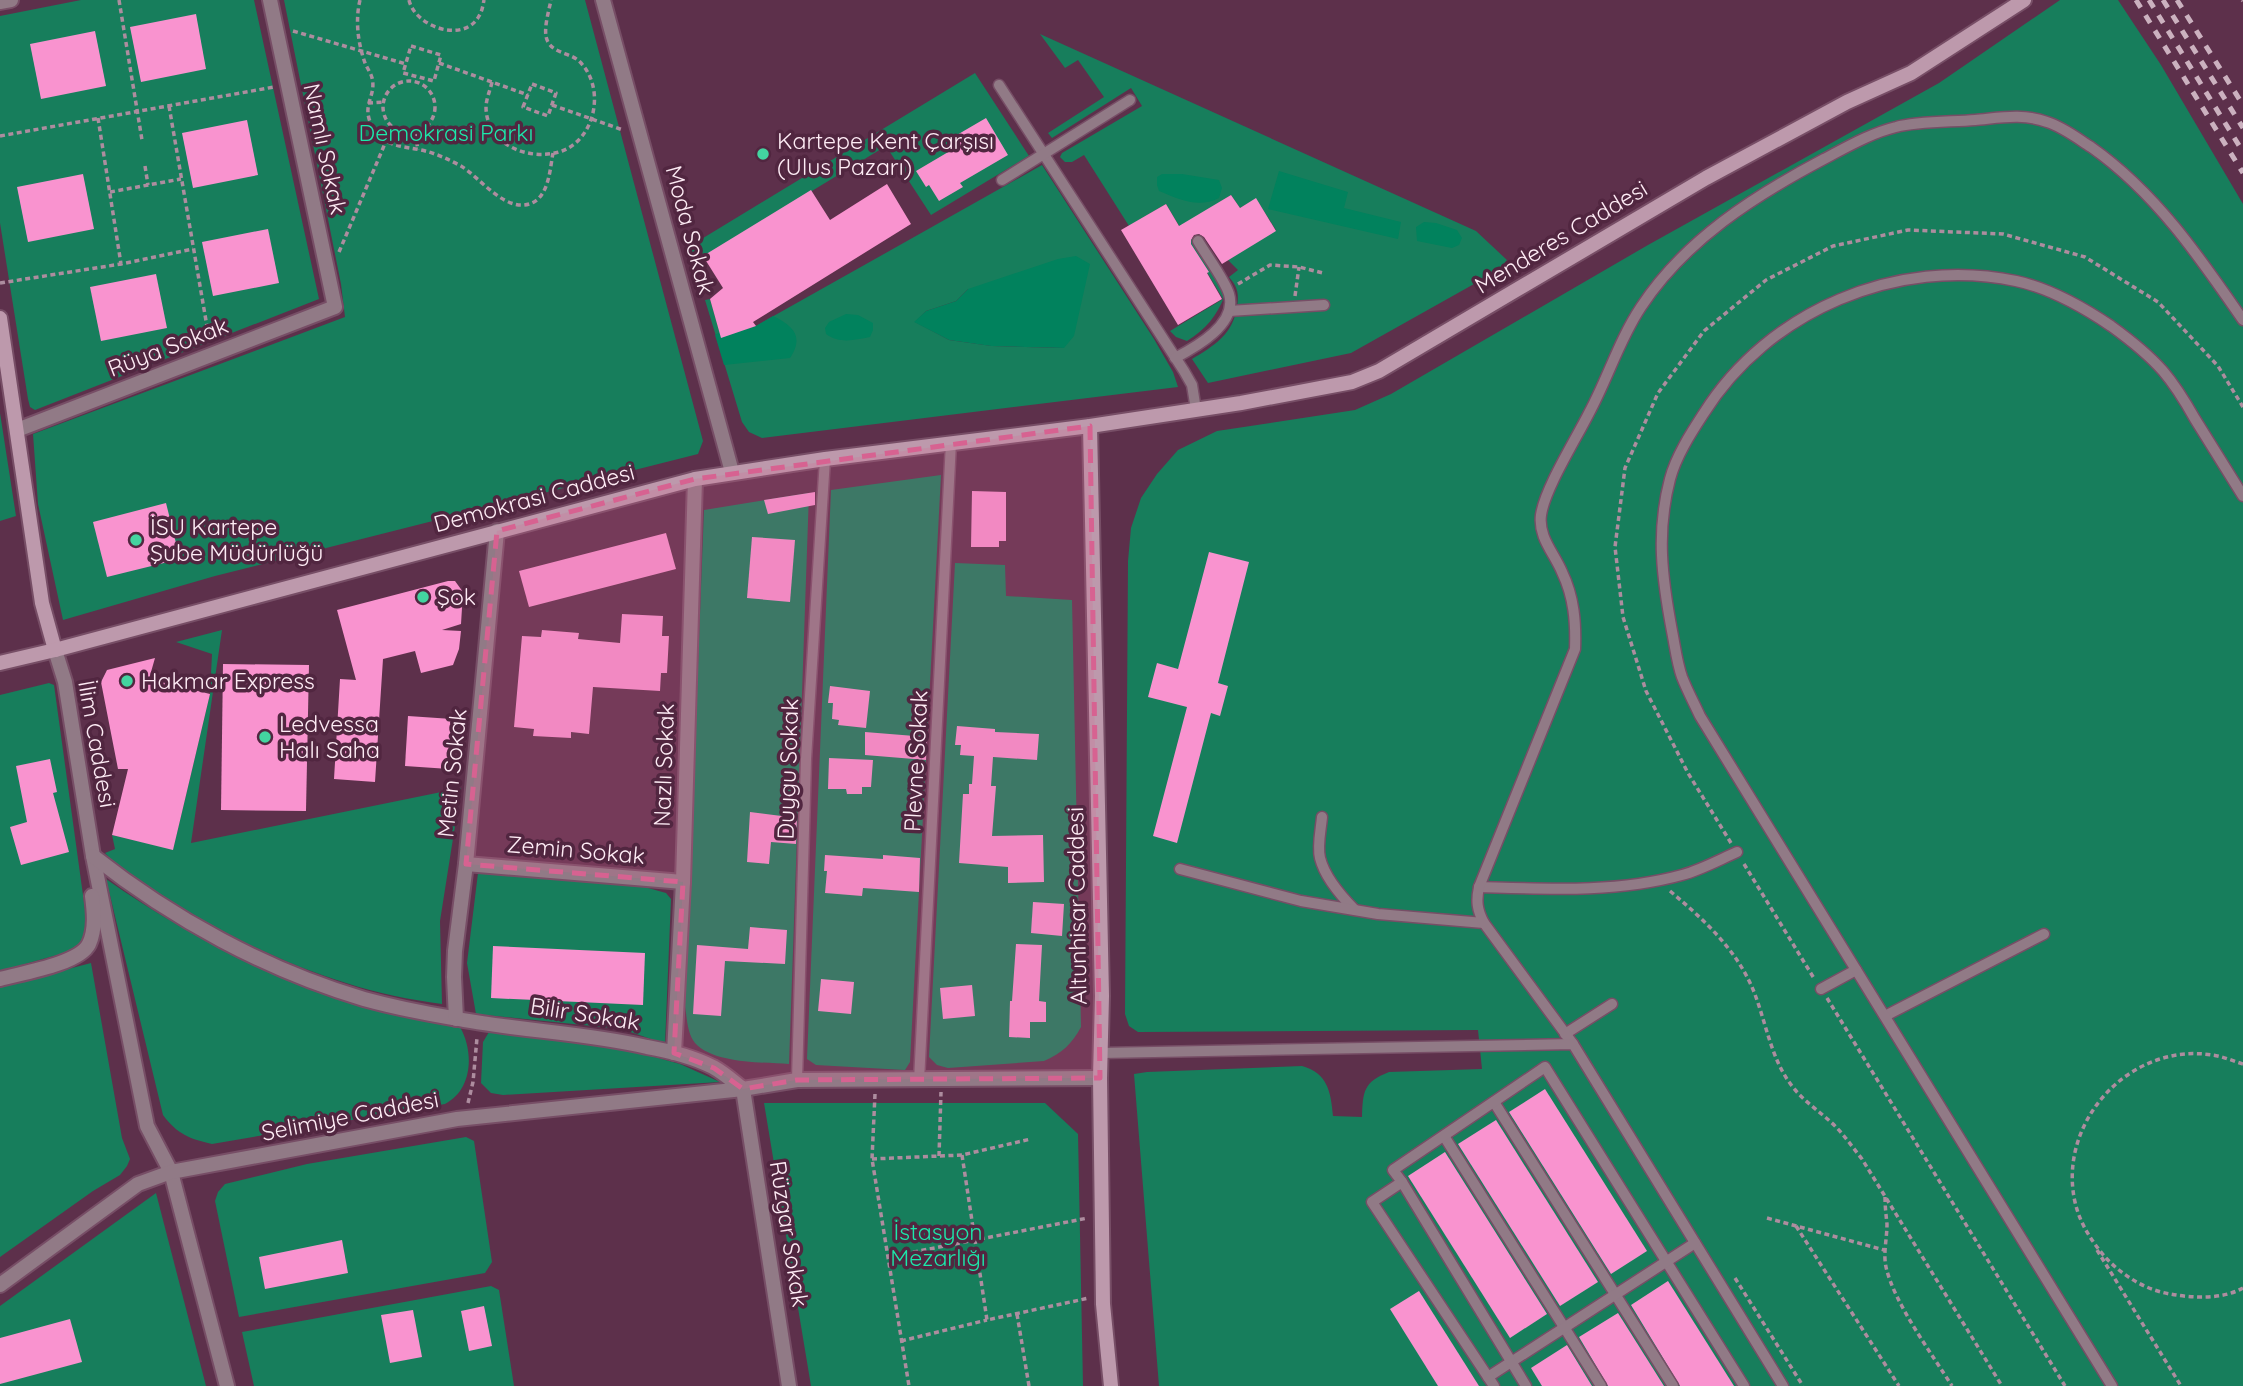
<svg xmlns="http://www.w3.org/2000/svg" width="2243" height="1386" font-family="Quicksand,sans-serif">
<rect width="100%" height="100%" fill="#5d304b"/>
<g fill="#177e5c" fill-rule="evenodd">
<path d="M81 0H254L319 299 35 410 30 407 28 399 0 223V16Z"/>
<path d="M284 0H585L703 441 698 454 215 576 63 620 38 504 33 434 345 317 341 284Z"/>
<path d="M2060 0H2118L2161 65 2243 204V1386H1159L1134 1074 1147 1072 1302 1066C1328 1073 1331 1093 1333 1116L1362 1117C1363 1092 1363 1082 1389 1072L1482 1069 1478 1030 1138 1032 1129 1026 1125 1014 1128 561 1131 528 1141 498 1157 474 1178 450 1217 431 1355 410 1391 394 1648 245 1939 83Z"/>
<path d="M1040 34 1476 231 1507 260 1499 270 1351 353 1208 383 1192 359C1214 346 1233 334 1237 307 1239 294 1238 287 1229 277L1238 270 1228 260 1276 230 1256 199 1240 208 1231 195 1197 217 1190 236 1225 295C1217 316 1206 329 1187 341L1176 337 1170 331 1223 299 1166 204 1129 226 1084 155 1072 162H1065L1060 157 1062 153 1142 106 1131 88 1052 138 1048 133 1104 97 1078 60 1065 68Z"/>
<path d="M975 73 1029 156 931 215 886 146 695 262 690 246Z"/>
<path d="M1042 165 1154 339 1173 372 1178 387 762 438 749 432 742 422 705 300 710 299 721 337 756 326ZM968 289 1064 348 992 346 949 340 915 322 926 311 956 301Z"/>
<path d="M0 413 16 516 0 521Z"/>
<path d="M941 475 910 1062 905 1070 816 1065 807 1059 831 490Z"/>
<path d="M809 493 789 1064C763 1062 714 1064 695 1043 687 1033 687 1018 685 1006L704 510Z"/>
<path d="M955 563 1005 565 1006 596 1072 600 1081 1027C1072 1044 1062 1053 1044 1061L948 1068 937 1065 929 1057Z"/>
<path d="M222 630 191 843 461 788 440 921 442 1004C342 992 245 949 160 894 141 882 120 871 105 853L115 849 112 835 173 849 210 694 212 654 176 642Z"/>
<path d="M49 683 54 685 87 924C85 938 81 946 68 952L0 971V695Z"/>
<path d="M478 873 641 886 666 893 671 899 665 1044 622 1029 476 1014 467 963Z"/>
<path d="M106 879C179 930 260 973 345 1001 382 1013 422 1019 460 1027 474 1051 473 1090 445 1104L212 1144C190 1139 177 1134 163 1115Z"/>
<path d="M91 963 122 1138 130 1159 127 1166 120 1175 93 1191 0 1257V987Z"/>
<path d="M489 1032 562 1039 644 1054 680 1064 720 1082 503 1095 491 1093 481 1083 483 1042Z"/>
<path d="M764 1103H1045L1078 1134 1083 1386H811Z"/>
<path d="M466 1137 474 1141 492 1262 485 1273 239 1317 215 1201 218 1192 225 1184 307 1164Z"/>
<path d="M156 1193 206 1386H0V1306Z"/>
<path d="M491 1286 499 1290 514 1386H254L242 1332Z"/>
</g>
<g fill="#01825d">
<path d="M1279 171 1348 192 1344 208 1401 222 1398 239 1268 209Z"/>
<path d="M1162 174H1182L1219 180 1222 188 1219 198C1198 209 1179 199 1159 191L1157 185V177Z"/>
<path d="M1424 222 1436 223 1457 230 1462 238 1459 245 1452 248 1417 241 1416 227Z"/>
<path d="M1076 256 1090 264 1074 336 1064 348 991 346 949 340 914 322 926 311 956 301 968 289 1058 259Z"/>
<path d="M846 314 858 315 873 323V330L870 337C854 340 840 344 826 334L825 328 829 322Z"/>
<path d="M773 316C794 326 804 337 790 358L724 365 715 335 720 332 722 337 756 326Z"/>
</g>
<g fill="#f993cf">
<path d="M196 14 206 69 141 82 130 27Z"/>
<path d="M95 31 106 86 41 99 30 44Z"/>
<path d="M986 118 1008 155 960 183 963 187 939 201 929 185 926 187 916 171 955 148 950 139Z"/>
<path d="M247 120 258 175 193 188 182 133Z"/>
<path d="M83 174 94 229 28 242 17 187Z"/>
<path d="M887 184 911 224 753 322 756 326 721 338 710 299 723 288 703 256 811 190 830 220Z"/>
<path d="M1231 195 1240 208 1256 198 1276 231 1222 264 1204 237 1199 234 1194 235 1191 240V244L1209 272 1207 273 1222 299 1178 325 1121 230 1166 204 1179 226Z"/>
<path d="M268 229 279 283 213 296 202 242Z"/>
<path d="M156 274 167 328 101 341 90 287Z"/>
<path d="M972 491 1006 492V541H999V547H971Z"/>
<path d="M815 492V505L768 514 764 500Z"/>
<path d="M166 503 180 559 107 577 93 522Z"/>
<path d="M666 533 676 569 529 607 519 571Z"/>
<path d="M752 537 795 540 790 602 747 598Z"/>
<path d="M1209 552 1249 562 1218 683 1228 686 1220 716 1211 713 1177 843 1153 836 1187 707 1148 697 1157 663 1178 669Z"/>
<path d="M448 581H455L463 592 461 624 442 630 461 631 459 649 453 665 421 673 415 651 383 659 375 782 334 779 340 679 356 680 337 610Z"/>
<path d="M622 614 663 616 662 636H669L667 673H661L660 691 593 687 589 734 571 732V738L533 736 534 729 514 727 522 636 541 637 542 630 579 633 578 639 620 643Z"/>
<path d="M155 658 149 679 210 694 173 850 112 835 128 769H118L101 682 107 670Z"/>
<path d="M223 664 309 665 306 811 221 810Z"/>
<path d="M830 686 870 691 866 728 838 725 839 720 832 719 833 703H828Z"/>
<path d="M408 716 452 719 449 769 405 766Z"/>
<path d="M957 726 995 729V732L1039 734 1037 760 993 757 991 786H996L992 836 1043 835 1044 882 1008 883V867L959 863 963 794H969V784H972L974 756 960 755 961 745H955Z"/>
<path d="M865 732 927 737 926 760 865 755Z"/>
<path d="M829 758 873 760 871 787H862V794H847L846 789H828Z"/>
<path d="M50 759 57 792 53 793 69 852 21 865 10 827 27 822 16 766Z"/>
<path d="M750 812 797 818 796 844 771 842 769 864 747 862Z"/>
<path d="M825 855 883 859V855L920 858 919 892 863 888 862 896 825 893 827 871H824Z"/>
<path d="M1033 902 1064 904 1062 936 1031 933Z"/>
<path d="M750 927 787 930 785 964 725 961 721 1016 693 1014 697 945 748 949Z"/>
<path d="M1016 944 1042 945 1039 1001 1046 1002V1022H1030V1038L1009 1037 1010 1001H1012Z"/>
<path d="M493 946 645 953 643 1005 491 998Z"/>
<path d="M821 979 854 982 851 1014 818 1011Z"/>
<path d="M972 985 975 1016 943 1019 940 988Z"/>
<path d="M1545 1089 1647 1251 1611 1274 1509 1112Z"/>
<path d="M1496 1120 1598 1282 1560 1306 1458 1144Z"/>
<path d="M1445 1152 1547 1314 1510 1338 1408 1176Z"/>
<path d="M342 1240 348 1273 265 1289 259 1257Z"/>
<path d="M1668 1281 1734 1386H1680L1631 1305Z"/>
<path d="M1419 1291 1479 1386H1438L1390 1309Z"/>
<path d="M484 1306 492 1346 469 1351 461 1311Z"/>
<path d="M413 1310 422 1357 390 1363 381 1315Z"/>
<path d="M1618 1313 1664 1386H1608L1579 1337Z"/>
<path d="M70 1319 82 1362 0 1384V1338Z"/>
<path d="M1567 1345 1592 1386H1542L1531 1368Z"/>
</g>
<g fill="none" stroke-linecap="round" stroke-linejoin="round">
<g stroke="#774e66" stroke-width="13">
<g id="lane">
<path d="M999 85 1184 371 1192 385 1196 410"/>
<path d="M1002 180 1130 100"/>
<path d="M1229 311 1324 305"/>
<path d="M1175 358C1196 347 1238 324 1229 294 1225 280 1206 255 1198 241"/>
<path d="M1322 817C1321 829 1317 846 1320 858 1325 878 1341 896 1355 910"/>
<path d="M1180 869 1301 901 1378 914 1484 923"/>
<path d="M1479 887C1547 889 1616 893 1682 875 1701 870 1719 860 1737 852"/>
<path d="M1821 989 1856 970"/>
<path d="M1885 1016 2044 934"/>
<path d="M1565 1034 1612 1004"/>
<path d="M1573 1044 1484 923C1477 910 1476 901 1479 887L1575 649C1576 622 1574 597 1562 572 1554 553 1538 537 1541 515 1545 488 1576 439 1589 413 1608 378 1619 340 1641 307 1685 240 1754 196 1824 159 1847 147 1871 133 1896 127 1918 121 1951 122 1975 120 1999 118 2023 113 2047 122 2063 127 2077 138 2091 147 2155 192 2199 256 2243 320"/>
<path d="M1101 1053 1573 1044 1783 1386"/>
<path d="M797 1080 806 759 825 459"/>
<path d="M919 1081 951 442"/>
<path d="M1494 1102 1673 1386"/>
<path d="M1444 1136 1601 1386"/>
<path d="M1402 1182 1393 1170 1545 1067 1744 1386"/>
<path d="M1488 1377 1695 1243"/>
<path d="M1494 1386 1372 1202 1402 1182 1526 1386"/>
<path d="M2112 1386 1700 716C1694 703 1687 690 1682 677 1677 663 1675 646 1672 631 1662 578 1656 532 1670 479 1676 456 1691 433 1704 413 1768 311 1897 256 2016 281 2049 288 2083 307 2111 326 2129 339 2148 354 2163 371 2175 385 2186 403 2195 419 2211 445 2227 470 2243 496"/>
</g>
</g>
<g stroke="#774e66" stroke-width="18">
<g id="street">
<path d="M603 0 732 472"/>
<path d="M0 2 11 0"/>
<path d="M17 430 335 307 270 0"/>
<path d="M55 650 65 682 93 856 147 1126 171 1172 227 1386"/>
<path d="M93 856C173 919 266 970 364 999 393 1007 423 1013 453 1018 517 1031 583 1032 647 1047 670 1051 693 1057 713 1067 724 1073 734 1082 743 1089L797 1080 1100 1078"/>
<path d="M466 864 683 882"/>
<path d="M0 979C22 973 79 964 89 944 96 929 94 911 92 896"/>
<path d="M456 1019 454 977 455 951 466 864 497 531"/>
<path d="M674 1053 683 882 695 479"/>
<path d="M0 1285 138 1184 171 1172 457 1119 743 1089 789 1386"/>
</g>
</g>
<g stroke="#774e66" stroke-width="18">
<g id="secondary">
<path d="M0 318 42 603 55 650"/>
<path d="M1090 426 1102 996 1100 1078 1103 1304 1111 1386"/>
<path d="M0 663 55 650 695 479 825 459 1090 426 1241 403 1352 382 1379 371 1706 178 1847 102 1911 73 2024 0"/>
</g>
</g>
<g stroke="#ad8d9f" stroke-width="3.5" stroke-dasharray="5 3.5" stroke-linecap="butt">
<path d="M119 0 142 140"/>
<path d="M360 0C355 21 358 43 365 63 367 68 371 73 372 78 377 97 359 106 374 129 386 147 402 146 421 150 435 153 448 159 461 166 481 178 507 216 534 202 549 193 550 169 553 153"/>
<path d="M409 0C415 27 464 44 479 16 482 12 483 5 484 0"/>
<path d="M2242 0 2243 1"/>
<path d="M293 31 406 64"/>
<path d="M411 46 441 55 434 81 403 73Z"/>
<path d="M439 63 528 95"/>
<circle cx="409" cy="107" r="26"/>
<path d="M492 82C490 91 486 99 486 108 487 146 531 162 562 151 596 138 606 87 579 61 570 53 554 53 548 42 542 32 549 11 551 0"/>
<path d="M532 84 556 93 548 116 523 107Z"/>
<path d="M368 103 384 102"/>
<path d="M552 105 623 130"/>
<path d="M169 106 209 338"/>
<path d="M98 118 121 264 193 249"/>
<path d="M415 133 418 150"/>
<path d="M0 136 274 87"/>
<path d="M145 166 148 185"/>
<path d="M110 192 181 179"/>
<path d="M339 252 392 127"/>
<path d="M0 283 121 264"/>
<path d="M1238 284 1270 265 1299 267 1323 273"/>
<path d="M1295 296 1299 267"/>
<path d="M1731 843 1688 773 1646 691 1623 617 1615 547 1625 468 1658 393 1704 331 1766 280 1833 246 1908 230 2003 234 2085 257 2158 302 2218 366 2243 407"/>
<path d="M1744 864 1815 980"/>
<path d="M1670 891C1703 919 1734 947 1752 987 1766 1020 1770 1058 1792 1086 1804 1102 1821 1112 1835 1126 1845 1136 1853 1148 1862 1159L2002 1386"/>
<path d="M1827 998 2065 1386"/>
<path d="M2243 1064C2233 1061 2222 1056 2212 1055 2130 1042 2057 1122 2075 1202 2080 1224 2092 1242 2106 1258 2123 1276 2146 1290 2170 1294 2193 1298 2221 1300 2243 1288"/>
<path d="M875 1094 872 1159 909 1386"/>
<path d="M468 1103 473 1082 477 1038"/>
<path d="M962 1155 987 1320 1089 1298"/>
<path d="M939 1156 941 1092"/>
<path d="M872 1159 962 1155 1031 1139"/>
<path d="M1885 1197C1885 1206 1886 1215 1887 1224 1887 1239 1883 1253 1886 1267 1894 1303 1932 1354 1952 1386"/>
<path d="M1767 1218 1884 1250"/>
<path d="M1796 1226 1899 1386"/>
<path d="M2097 1250 2181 1386"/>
<path d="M888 1257 1088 1218"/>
<path d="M1735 1278 1803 1386"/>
<path d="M1017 1314 1029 1386"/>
<path d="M901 1341 987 1320"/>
</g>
<use href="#lane" stroke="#917a86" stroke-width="10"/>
<use href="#street" stroke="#917a86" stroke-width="14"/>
<use href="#secondary" stroke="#bd99ac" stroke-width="14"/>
<g stroke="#cbb1bf" stroke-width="5" stroke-dasharray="9 9" stroke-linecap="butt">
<path d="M2136 0 2243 173"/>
<path d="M2149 0 2243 152"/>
<path d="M2163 0 2243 128"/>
<path d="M2177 0 2243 105"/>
</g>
</g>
<path fill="#d76291" fill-opacity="0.2" stroke="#d76291" stroke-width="5" stroke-dasharray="14 9" stroke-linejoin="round" d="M1090 426 1100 1078 797 1080 743 1089 714 1068 674 1053 683 882 466 864 497 531 695 479Z"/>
<g fill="#43d4a0" stroke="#512640" stroke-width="2.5">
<circle cx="763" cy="154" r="7"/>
<circle cx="136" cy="540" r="7"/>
<circle cx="423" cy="597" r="7"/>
<circle cx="127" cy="681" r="7"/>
<circle cx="265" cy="737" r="7"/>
</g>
<g text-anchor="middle" stroke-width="7" stroke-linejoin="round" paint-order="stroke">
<g font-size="23" fill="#1be9aa" stroke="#512640">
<text x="446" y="141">Demokrasi Parkı</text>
<text x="938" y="1240">İstasyon<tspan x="938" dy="26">Mezarlığı</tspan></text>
</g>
<g font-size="23" fill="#feecf5" stroke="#512640" text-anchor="start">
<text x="777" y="149">Kartepe Kent Çarşısı<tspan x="777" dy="26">(Ulus Pazarı)</tspan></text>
<text x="150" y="535">İSU Kartepe<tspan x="150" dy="26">Şube Müdürlüğü</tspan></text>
<text x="437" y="605">Şok</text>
<text x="141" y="689">Hakmar Express</text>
<text x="279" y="732">Ledvessa<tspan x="279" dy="26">Halı Saha</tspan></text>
</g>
<g font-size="23" fill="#feecf5" stroke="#512640">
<text transform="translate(325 149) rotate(78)" y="8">Namlı Sokak</text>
<text transform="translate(690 230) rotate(75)" y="8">Moda Sokak</text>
<text transform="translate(1561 237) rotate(-31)" y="8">Menderes Caddesi</text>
<text transform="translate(168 347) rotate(-21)" y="8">Rüya Sokak</text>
<text transform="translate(534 498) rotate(-15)" y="8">Demokrasi Caddesi</text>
<text transform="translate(97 744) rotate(80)" y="8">İlim Caddesi</text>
<text transform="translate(916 761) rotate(-87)" y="8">Plevne Sokak</text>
<text transform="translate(664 765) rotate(-88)" y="8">Nazlı Sokak</text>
<text transform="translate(788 769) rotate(-88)" y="8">Duygu Sokak</text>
<text transform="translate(452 773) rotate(-84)" y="8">Metin Sokak</text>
<text transform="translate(576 850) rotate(5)" y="8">Zemin Sokak</text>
<text transform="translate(1077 906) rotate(-91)" y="8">Altunhisar Caddesi</text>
<text transform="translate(585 1014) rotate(9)" y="8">Bilir Sokak</text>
<text transform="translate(350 1116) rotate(-11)" y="8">Selimiye Caddesi</text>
<text transform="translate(789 1234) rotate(81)" y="8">Rüzgar Sokak</text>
</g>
</g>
</svg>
